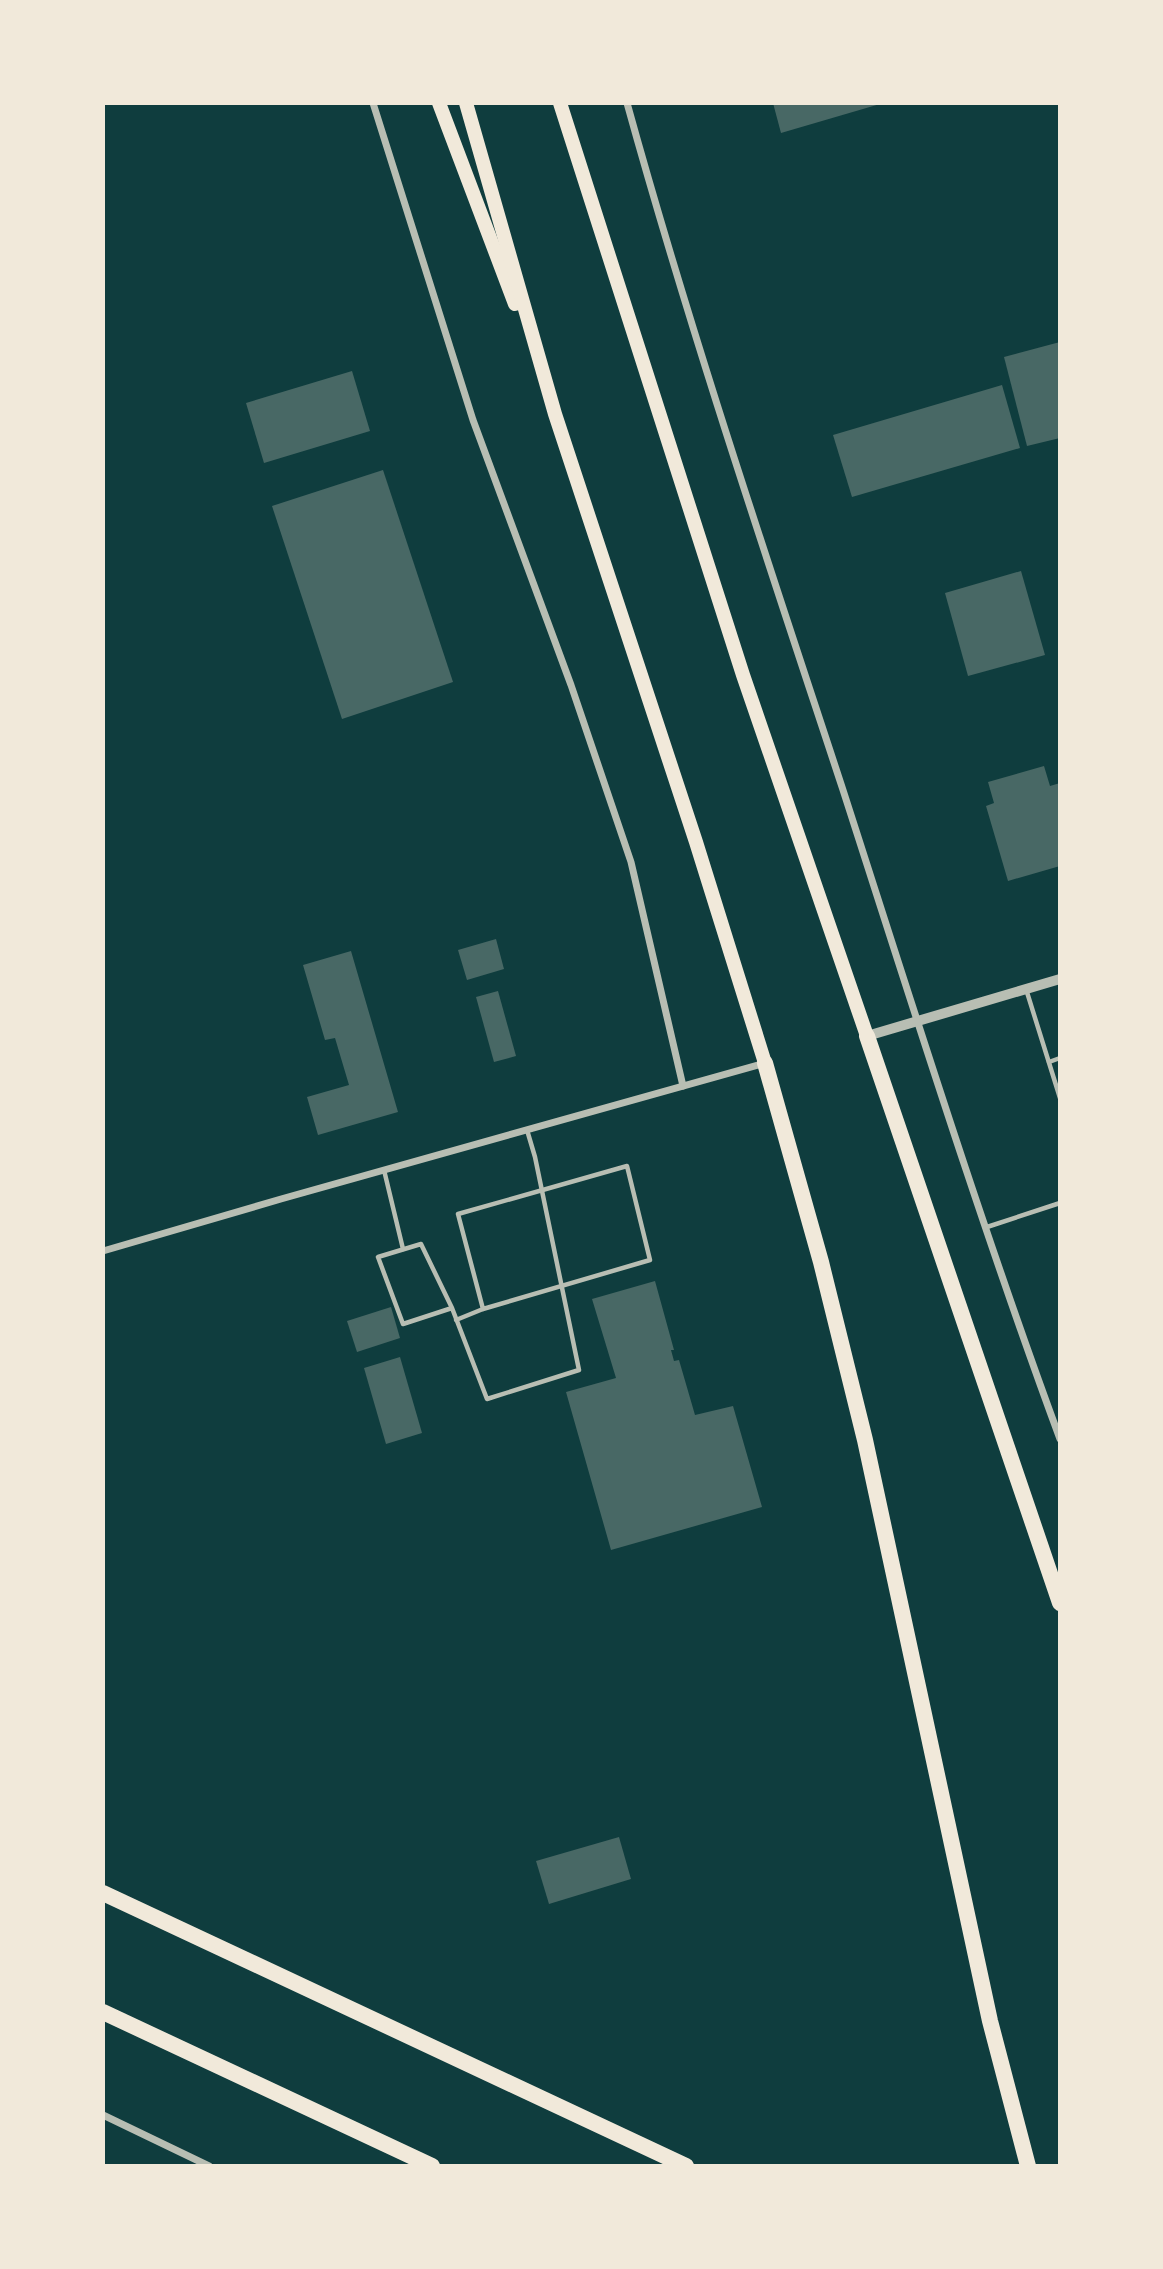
<svg xmlns="http://www.w3.org/2000/svg" width="1163" height="2269" font-family="'Public Sans',sans-serif">
<rect width="100%" height="100%" fill="#0f3d3e"/>
<g fill="#486865">
<path d="M773 103H880V104L781 133Z"/>
<path d="M1060 342V438L1027 446 1004 357Z"/>
<path d="M352 371 370 431 264 463 246 403Z"/>
<path d="M1002 385 1020 448 852 497 833 435Z"/>
<path d="M383 470 453 682 342 719 272 506Z"/>
<path d="M1021 571 1045 655 968 676 945 593Z"/>
<path d="M1044 766 1050 786 1060 783V866L1008 881 986 806 994 803 988 782Z"/>
<path d="M496 939 504 969 467 980 458 950Z"/>
<path d="M351 951 398 1112 318 1135 307 1097 349 1085 335 1038 325 1040 303 965Z"/>
<path d="M498 991 516 1056 494 1062 476 997Z"/>
<path d="M655 1281 674 1350H671L674 1361 679 1360 695 1415 733 1406 762 1507 611 1550 566 1392 616 1378 592 1299Z"/>
<path d="M391 1307 400 1338 357 1352 347 1321Z"/>
<path d="M400 1357 422 1433 386 1444 364 1368Z"/>
<path d="M619 1837 631 1879 549 1904 536 1861Z"/>
</g>
<g fill="none" stroke-linecap="round" stroke-linejoin="round">
<g stroke="#b8beb3" stroke-width="4.5">
<path d="M1026 989 1060 1098"/>
<path d="M1049 1062 1060 1058"/>
<path d="M627 1166 650 1260 483 1309 458 1214Z"/>
<path d="M384 1170 403 1249"/>
<path d="M987 1227 1060 1203"/>
<path d="M452 1308 403 1324 378 1257 421 1244 452 1308 487 1399 579 1370 535 1157 527 1130"/>
<path d="M456 1320 483 1309"/>
</g>
<g stroke="#b8beb3" stroke-width="7">
<path d="M373 103 473 420 571 685 631 862 683 1086"/>
<path d="M627 103C691 334 768 562 843 790 913 1007 981 1225 1060 1439"/>
<path d="M103 1251 281 1199 765 1063"/>
<path d="M103 2115 209 2166"/>
</g>
<path stroke="#b8beb3" stroke-width="10" d="M867 1036 1060 979"/>
<g stroke="#f1e9da" stroke-width="14">
<path d="M439 103 515 304"/>
<path d="M466 103 555 414 696 842 765 1063"/>
<path d="M560 103 743 675 867 1036"/>
</g>
<g stroke="#f1e9da" stroke-width="16">
<path d="M867 1036 1060 1603"/>
<path d="M765 1063 821 1262 865 1440 990 2021 1028 2166"/>
<path d="M103 1893 686 2166"/>
<path d="M103 2012 432 2166"/>
</g>
</g>
<rect width="1163" height="2269" fill="none" stroke="#f1e9da" stroke-width="210"/>
</svg>
